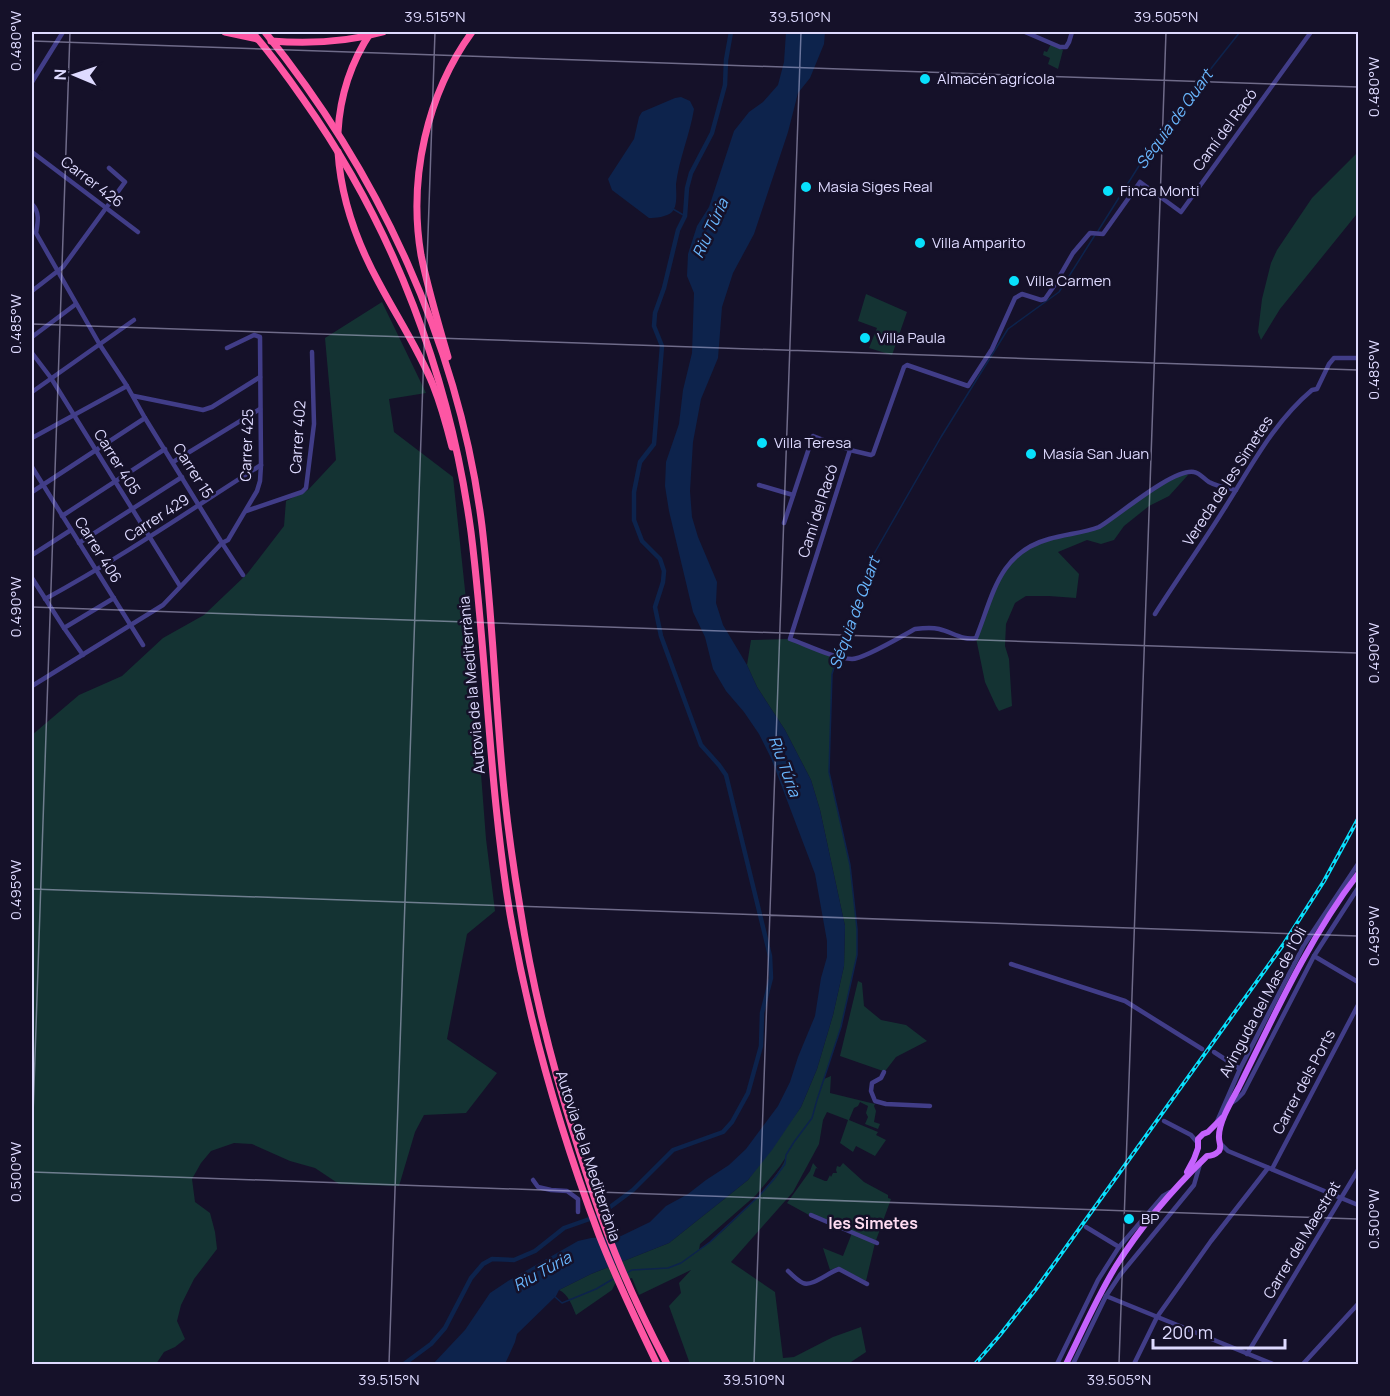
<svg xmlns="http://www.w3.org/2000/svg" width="1390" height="1396" font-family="Manrope,sans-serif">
<rect width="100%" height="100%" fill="#151129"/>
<g fill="#143333" fill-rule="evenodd">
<path d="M1051 44 1063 50 1058 69 1048 64 1050 58 1043 55 1044 51 1047 52Z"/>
<path d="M1358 152V216L1356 215 1280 309 1261 340 1258 332 1262 299 1271 263 1277 250 1312 198Z"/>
<path d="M866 294 907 312 892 355 869 348 877 328 858 321Z"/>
<path d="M382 302 426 393 389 399 394 432 453 477 472 656 486 839 495 911 467 934 447 1039 497 1073 466 1113 424 1115 415 1132 399 1186 339 1184 315 1168 290 1161 252 1144 234 1143 211 1151 201 1163 192 1179 195 1202 210 1213 215 1232 217 1249 194 1279 181 1305 177 1321 185 1339 175 1347 164 1352 156 1364H32V735L79 695 122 676 163 638 204 615 247 574 284 526 286 501 308 490 336 460 325 338Z"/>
<path d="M1184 473 1188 475 1169 496 1149 506 1124 526 1114 540 1101 544 1087 540 1058 552 1079 574 1076 598 1049 596H1026L1015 603 1006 624 1005 646 1009 659 1012 706 999 711 996 706 985 682 976 638 1000 576 1023 551 1036 543 1090 531 1146 494Z"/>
<path d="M790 639 836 655 832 674 829 772 850 865 857 929V955L841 1027 824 1079 831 1076 830 1093 875 1104 874 1106 876 1111 874 1122 880 1124 878 1129 865 1124 868 1117 866 1113 868 1106 860 1102 858 1106 854 1108 849 1120 878 1132 876 1135 886 1140 875 1156 856 1146 853 1152 840 1143 848 1120 827 1112 823 1120 819 1144 793 1192 731 1262 775 1292 783 1358 794 1357 833 1337 861 1327 866 1352 848 1364H690L669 1306 681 1293 679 1283 691 1270 639 1295 632 1278 616 1282 612 1290 576 1315C572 1305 568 1294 559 1290L591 1274 669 1243 748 1180 801 1107 817 1069 833 1015 844 966 845 926 820 810 811 780 785 730 757 687 747 665 751 640ZM786 1157C782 1177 717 1239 699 1250L700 1244 756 1195 780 1166Z"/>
<path d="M858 981 862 983 864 1006 881 1020 906 1025 927 1041 896 1057 886 1070 883 1071 840 1056Z"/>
<path d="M813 1163 818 1169 816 1168 813 1176 825 1181H827L830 1175 831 1177 833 1173H837L836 1170 837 1166 840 1167 843 1163 864 1182 888 1195V1198L891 1199 875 1243 866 1281 838 1267 830 1270 823 1248 843 1256 852 1233 809 1215 787 1203 810 1171Z"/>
</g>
<g fill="#0d234c">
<path d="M786 32H825L824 44 810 78 798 93 788 132 754 234 733 273 722 307 718 358 701 399 693 442 690 491 692 517 698 537 717 582 716 603 723 625 747 665 757 687 785 730 811 780 820 810 845 926 844 966 833 1015 817 1069 801 1107 772 1150 748 1180 669 1243 591 1274 559 1290 556 1296 517 1334 515 1342 505 1364H433L465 1330 490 1293 508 1281 578 1241 591 1238 621 1236 650 1222 666 1206 688 1194 706 1180 729 1165 746 1149 778 1106 790 1082 798 1057 815 1016 821 978 827 957V941L815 874 771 758 759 734 744 712 726 691 713 669 705 637 693 612 669 511 665 486 666 462 679 424 683 390 692 353 694 293 687 276 688 254 697 226 709 207 734 131 749 112 763 102 778 85 784 62Z"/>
<path d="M681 97 690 101 694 109C690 134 679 159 676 184 676 192 678 206 672 212 667 217 655 218 649 218L612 190 608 179 634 139 639 117 642 112 675 98Z"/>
</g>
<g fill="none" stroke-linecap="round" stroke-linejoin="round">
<g stroke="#0d234c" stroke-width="1.5">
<path d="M673 209 685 216"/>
<path d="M1098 231 1159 134 1240 32"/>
<path d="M838 655 871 559 941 437 1008 329 1059 292 1095 235"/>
<path d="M626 1273 632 1270 668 1268 681 1263 710 1242 759 1196 774 1179 785 1164 786 1155 794 1142 812 1118 817 1100 841 1027 857 955V929L850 865 829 772 832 674 837 659"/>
<path d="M554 1296 562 1303 596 1289 613 1279"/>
</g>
<path stroke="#0d234c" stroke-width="4.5" d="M404 1364 431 1344 445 1328 471 1278 483 1264 492 1259 514 1260 535 1251 564 1228 598 1216 633 1190 673 1150 723 1132 732 1122 748 1093 761 1046 762 1013 771 978 770 956 726 775 719 765 701 745 661 636 655 607 663 582 664 571 660 559 642 541 634 520V492L640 462 654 444 662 346 654 326 655 313 664 288 678 230 685 216 687 188 691 173 712 133 725 85 726 60 731 32"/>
<g stroke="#413d88" stroke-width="4.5">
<path d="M1025 32 1060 47H1066L1069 42 1072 32"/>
<path d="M32 82 63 32"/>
<path d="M32 152 138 232"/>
<path d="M32 204C40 212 38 222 36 233L100 345 127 386 145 418 222 543 163 605 32 686"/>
<path d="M32 291 63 267 125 182 109 168"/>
<path d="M32 337 76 304"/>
<path d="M227 348 254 335 260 337 261 465 260 481 257 491 228 540 222 543 243 575"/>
<path d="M32 353 51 378 180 586"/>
<path d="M32 392 134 320"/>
<path d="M134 396 203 410 212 407 260 377"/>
<path d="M32 438 127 386"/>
<path d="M173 462 260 409"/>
<path d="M32 467 143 645"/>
<path d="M759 485 793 495"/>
<path d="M1236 490C1227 488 1218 487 1209 482 1204 479 1200 473 1194 472 1173 468 1118 516 1099 527 1083 533 1066 534 1049 539 998 553 993 596 976 638 963 641 952 632 939 629 931 627 923 628 915 629 902 636 864 659 852 659 835 659 807 645 790 639L850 450 871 455 873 454 904 367 907 365 968 386 992 349 1015 298 1022 294 1041 300 1045 299 1054 286 1073 253 1090 233 1103 234 1140 182 1181 212 1311 32"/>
<path d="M32 492 145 418"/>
<path d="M246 511 302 492 306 488 314 424 312 352"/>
<path d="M62 516 165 449"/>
<path d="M784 523 813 436 850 450"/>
<path d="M79 543 182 477"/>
<path d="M32 555 71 530"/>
<path d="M32 578 64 628 83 655"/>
<path d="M45 599C120 558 189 511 261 465"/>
<path d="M1155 614C1178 578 1203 543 1226 506 1252 465 1274 422 1312 390L1317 389 1329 364 1334 358H1358"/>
<path d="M64 628 114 598"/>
<path d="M1314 956 1358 982"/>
<path d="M1011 964 1125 1001 1202 1049"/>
<path d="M1214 1052 1240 1069"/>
<path d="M884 1072 881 1078 872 1083 871 1091 875 1101 886 1104 930 1106"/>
<path d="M1230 1104 1236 1100 1243 1093 1314 956 1358 888"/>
<path d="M1164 1121 1191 1135 1197 1142"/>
<path d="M1216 1124 1240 1069 1304 945 1358 864"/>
<path d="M1221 1144 1228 1151 1358 1205"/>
<path d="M1272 1169 1358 1005"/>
<path d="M533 1180 538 1187 551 1190 567 1191 578 1199V1212"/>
<path d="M811 1215 877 1243"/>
<path d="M1086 1227 1119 1247"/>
<path d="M788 1271C792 1275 798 1281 803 1283 812 1287 829 1272 839 1269L867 1284"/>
<path d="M1106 1296 1273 1364"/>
<path d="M1247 1354 1358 1170"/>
<path d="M1057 1364 1098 1280 1119 1247 1163 1196 1170 1192"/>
<path d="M1073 1364 1106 1296 1120 1275 1194 1185 1200 1164"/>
<path d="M1134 1364 1157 1317 1211 1241 1268 1168"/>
<path d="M1303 1364 1358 1304"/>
</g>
<g stroke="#c562fd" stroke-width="6">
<path d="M1187 1172 1194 1159 1198 1148V1139L1203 1134 1208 1132 1222 1118"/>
<path d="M1066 1364C1082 1332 1097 1297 1116 1266 1141 1226 1173 1189 1207 1156 1212 1156 1215 1155 1219 1151 1222 1146 1219 1143 1219 1138 1218 1123 1232 1100 1239 1087 1275 1014 1309 938 1358 874"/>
</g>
<g stroke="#fd56a4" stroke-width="7">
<path d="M225 32 257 39"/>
<path d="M252 32C270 53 287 76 303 99 394 227 450 377 471 532 487 659 489 787 510 914 529 1023 560 1131 599 1235 616 1279 637 1322 657 1364"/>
<path d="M265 32C379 173 459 344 482 526 492 610 495 695 503 780 507 823 513 865 520 907 532 986 552 1065 576 1141 586 1173 596 1205 608 1235 625 1280 645 1322 667 1364"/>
<path d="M271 41C309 44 347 42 383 32"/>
<path d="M338 132C340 96 351 62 371 32"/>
<path d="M338 152C341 199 357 243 379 283 397 317 419 350 433 385 441 405 447 427 452 447"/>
<path d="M448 357C438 323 428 289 421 255 408 178 427 94 472 32"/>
</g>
<g stroke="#08e0fc" stroke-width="4">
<path id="rail" d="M975 1364 1000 1335 1036 1289 1283 945 1324 881 1358 819"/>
</g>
<use href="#rail" stroke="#151129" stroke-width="1.5" stroke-dasharray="4.5" stroke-linecap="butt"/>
</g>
<path fill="none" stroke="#dedaff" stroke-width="1.5" stroke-opacity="0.45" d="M32 41 1358 87M32 324 1358 370M32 607 1358 653M32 889 1358 936M32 1144 70 32M32 1172 1358 1219M389 1364 435 32M754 1364 801 32M1119 1364 1166 32"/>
<g fill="#08e0fc" stroke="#151129" stroke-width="2">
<circle cx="925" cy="79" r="6"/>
<circle cx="806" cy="187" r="6"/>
<circle cx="1108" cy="191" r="6"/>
<circle cx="920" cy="243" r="6"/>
<circle cx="1014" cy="281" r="6"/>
<circle cx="865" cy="338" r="6"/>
<circle cx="762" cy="443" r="6"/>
<circle cx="1031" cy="454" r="6"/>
<circle cx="1129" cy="1219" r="6"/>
</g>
<g text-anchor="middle" stroke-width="5" stroke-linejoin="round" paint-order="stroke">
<g font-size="15" fill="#dedaff" stroke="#151129" text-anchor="start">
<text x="937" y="84">Almacén agrícola</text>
<text x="818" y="192">Masia Siges Real</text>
<text x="1120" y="196">Finca Monti</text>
<text x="932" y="248">Villa Amparito</text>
<text x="1026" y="286">Villa Carmen</text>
<text x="877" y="343">Villa Paula</text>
<text x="774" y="448">Villa Teresa</text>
<text x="1043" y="459">Masía San Juan</text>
<text x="1141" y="1224">BP</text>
</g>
<g font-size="15" fill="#dedaff" stroke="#151129">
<text transform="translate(1225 130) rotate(-54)" y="5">Camí del Racó</text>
<text transform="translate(92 182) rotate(37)" y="5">Carrer 426</text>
<text transform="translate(298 437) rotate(-86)" y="5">Carrer 402</text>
<text transform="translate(247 445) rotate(-88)" y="5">Carrer 425</text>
<text transform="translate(117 462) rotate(58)" y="5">Carrer 405</text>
<text transform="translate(193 471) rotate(58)" y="5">Carrer 15</text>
<text transform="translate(1228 481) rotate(-57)" y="5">Vereda de les Simetes</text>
<text transform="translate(818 511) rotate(-72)" y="5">Camí del Racó</text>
<text transform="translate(157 518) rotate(-33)" y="5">Carrer 429</text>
<text transform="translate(98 550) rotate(58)" y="5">Carrer 406</text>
<text transform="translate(472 685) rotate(-95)" y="5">Autovia de la Mediterrània</text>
<text transform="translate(1263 1002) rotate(-62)" y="5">Avinguda del Mas de l'Oli</text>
<text transform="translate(1304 1082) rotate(-62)" y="5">Carrer dels Ports</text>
<text transform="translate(588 1156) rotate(72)" y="5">Autovia de la Mediterrània</text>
<text transform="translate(1302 1240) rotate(-59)" y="5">Carrer del Maestrat</text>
</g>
<g font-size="16" font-style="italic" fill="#69b6fd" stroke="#151129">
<text transform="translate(1174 119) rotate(-54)" y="6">Séquia de Quart</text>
<text transform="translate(710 228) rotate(-65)" y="6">Riu Túria</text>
<text transform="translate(854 613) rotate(-70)" y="6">Séquia de Quart</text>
<text transform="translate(785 766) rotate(70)" y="6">Riu Túria</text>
<text transform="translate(542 1271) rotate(-29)" y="6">Riu Túria</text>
</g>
<g font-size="16" font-weight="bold" fill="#ffdcf1" stroke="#151129">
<text x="873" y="1229">les Simetes</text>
</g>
</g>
<rect width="1390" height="1396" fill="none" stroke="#151129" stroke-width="66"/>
<g transform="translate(75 75) rotate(272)" stroke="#151129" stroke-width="4.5" paint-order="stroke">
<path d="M0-4.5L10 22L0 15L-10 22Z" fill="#dedaff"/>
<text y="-9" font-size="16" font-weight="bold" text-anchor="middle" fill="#dedaff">N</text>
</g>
<path d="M1153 1339v9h132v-9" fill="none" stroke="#dedaff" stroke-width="3"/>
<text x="1162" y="1339" font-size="18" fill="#dedaff" stroke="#151129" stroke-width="4.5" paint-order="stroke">200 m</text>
<rect x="33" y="33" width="1324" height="1330" fill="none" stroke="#dedaff" stroke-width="2"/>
<g font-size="15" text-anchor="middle" fill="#dedaff">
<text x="435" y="22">39.515°N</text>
<text x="800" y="22">39.510°N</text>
<text x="1166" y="22">39.505°N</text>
<text transform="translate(16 41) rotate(-90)" y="5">0.480°W</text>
<text transform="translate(1374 87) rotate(-90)" y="5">0.480°W</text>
<text transform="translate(16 324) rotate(-90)" y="5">0.485°W</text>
<text transform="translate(1374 370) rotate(-90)" y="5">0.485°W</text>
<text transform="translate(16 607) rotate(-90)" y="5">0.490°W</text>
<text transform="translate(1374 653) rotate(-90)" y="5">0.490°W</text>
<text transform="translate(16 890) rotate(-90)" y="5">0.495°W</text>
<text transform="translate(1374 936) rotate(-90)" y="5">0.495°W</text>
<text transform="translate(16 1172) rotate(-90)" y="5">0.500°W</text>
<text transform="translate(1374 1219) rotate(-90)" y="5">0.500°W</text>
<text x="389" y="1385">39.515°N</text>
<text x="754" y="1385">39.510°N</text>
<text x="1119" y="1385">39.505°N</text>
</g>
</svg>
